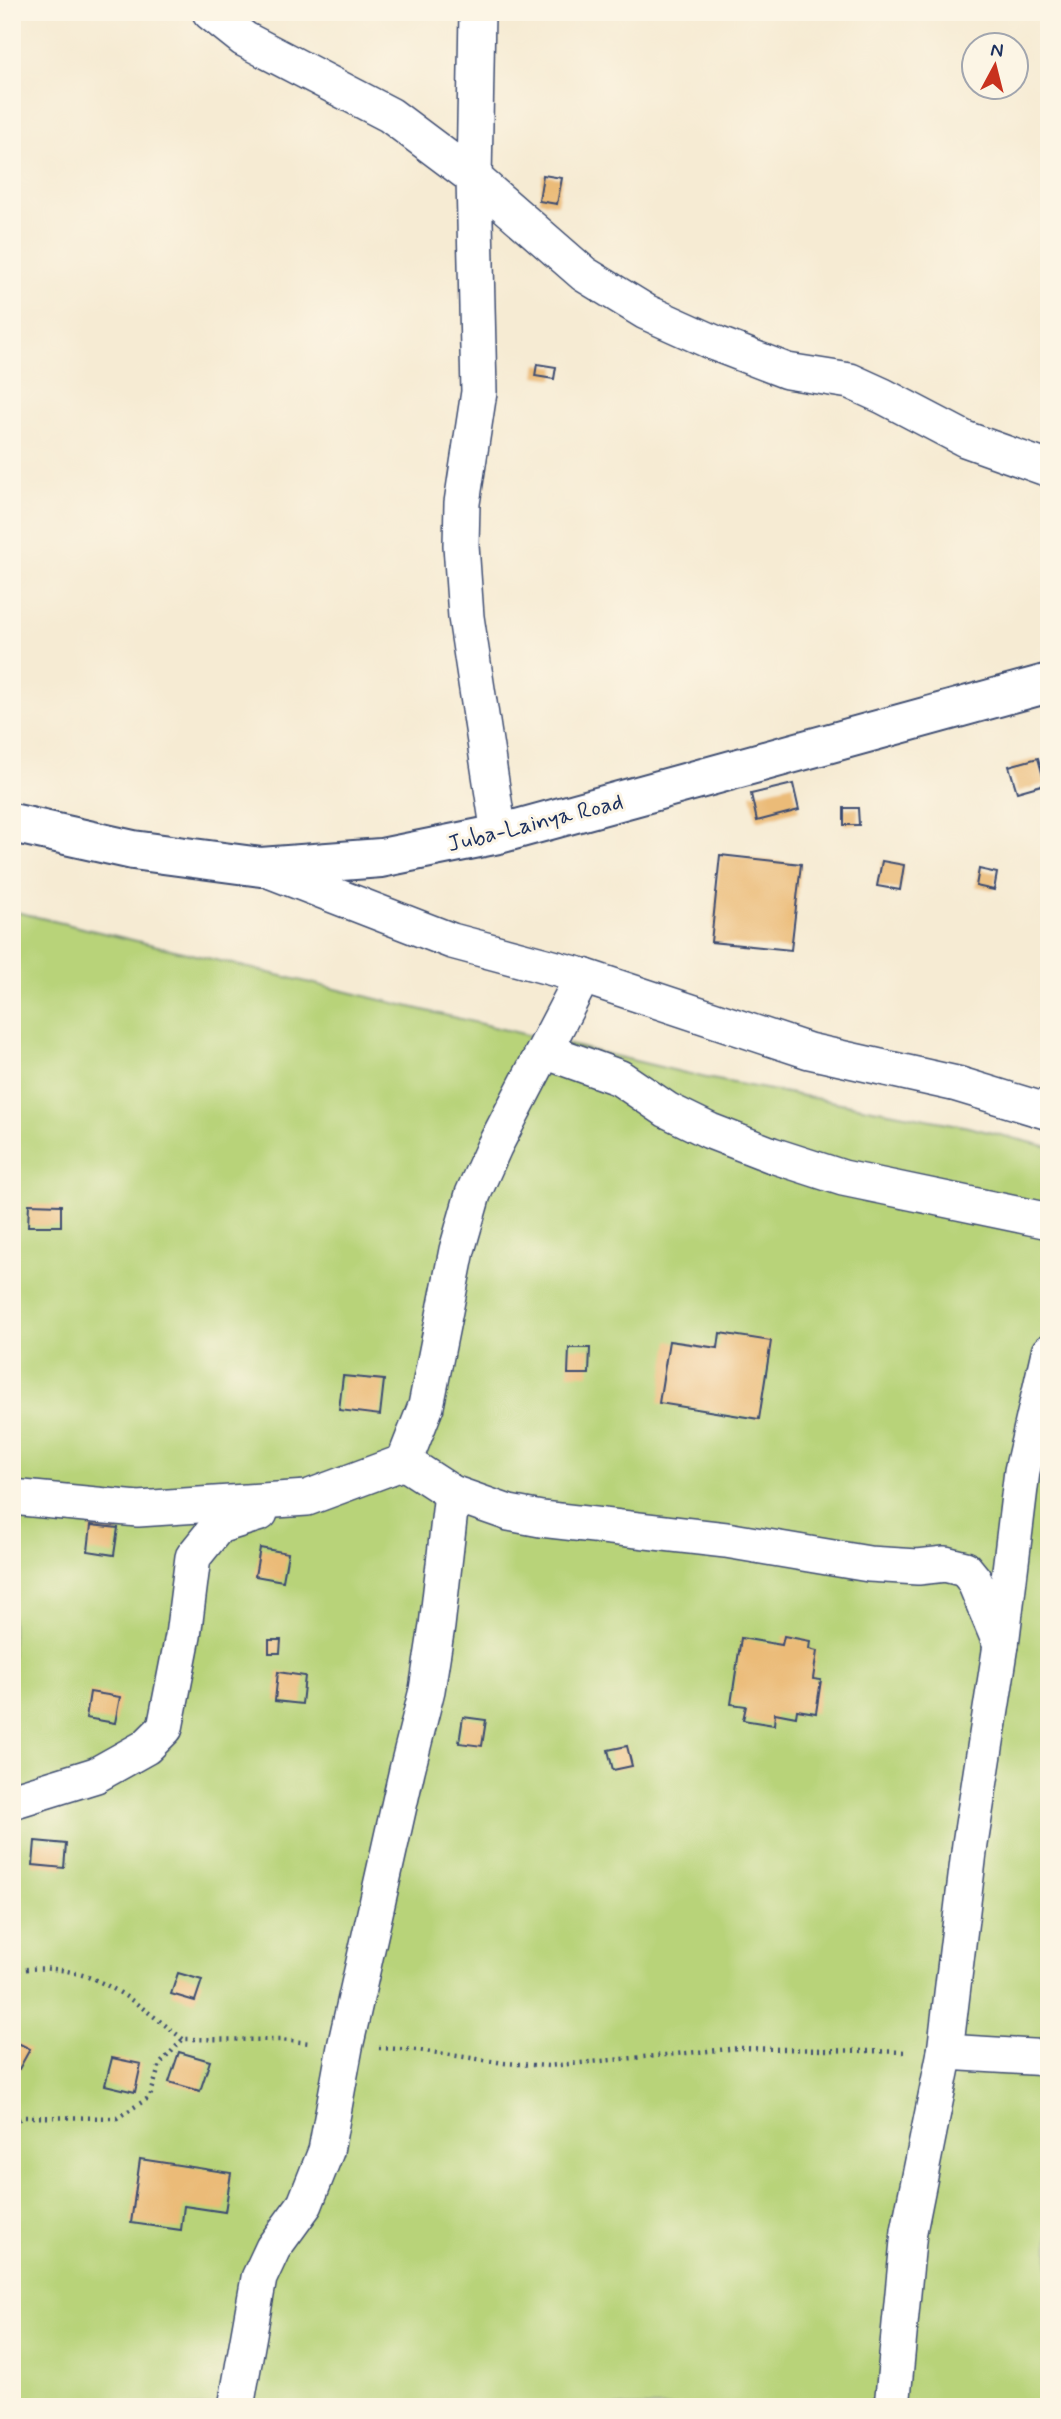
<svg xmlns="http://www.w3.org/2000/svg" width="1061" height="2419" font-family="Mynerve,sans-serif">
<rect width="100%" height="100%" fill="#fcf5e5"/>
<filter id="ink" filterUnits="userSpaceOnUse"><feTurbulence type="fractalNoise" baseFrequency=".0143" numOctaves="2"/><feDisplacementMap in="SourceGraphic" scale="14" xChannelSelector="R" yChannelSelector="G"/><feConvolveMatrix kernelMatrix="1 2 1 2 8 2 1 2 1" color-interpolation-filters="sRGB"/></filter>
<filter id="wash" filterUnits="userSpaceOnUse"><feTurbulence type="fractalNoise" baseFrequency=".00686" numOctaves="4" result="noise"/><feDisplacementMap in="SourceGraphic" scale="28" xChannelSelector="R" yChannelSelector="G"/><feGaussianBlur stdDeviation="1.57" result="paint"/><feColorMatrix in="noise" values="0 0 0 0 0 0 0 0 0 0 0 0 0 0 0 0 0 1.4 0 .05"/><feComposite in="paint" operator="in"/></filter>
<g filter="url(#wash)">
<rect width="100%" height="100%" fill="#f6ebd3"/>
<path fill="#b8d379" stroke="#6a816c" stroke-width="2" d="M12 911 706 1078 964 1126 1049 1147V2407H12Z"/>
<g id="blocks">
<g fill="#ebbb78">
<path d="M543 175 562 178 557 204 539 201Z"/>
<path d="M537 364 556 367 554 379 535 376Z"/>
<path d="M1038 758 1045 784 1017 792 1009 766Z"/>
<path d="M793 784 799 810 757 821 751 794Z"/>
<path d="M844 808H858L859 825H844Z"/>
<path d="M720 855 801 864 791 950 711 942Z"/>
<path d="M882 861 904 865 900 890 877 886Z"/>
<path d="M979 869 997 873 994 890 976 886Z"/>
<path d="M29 1204 61 1205V1226H28Z"/>
<path d="M720 1333 771 1341 759 1419 659 1403 669 1341 718 1348Z"/>
<path d="M569 1348H590L589 1374H568Z"/>
<path d="M343 1376 384 1380 380 1415 339 1410Z"/>
<path d="M91 1525 118 1528 114 1555 88 1551Z"/>
<path d="M260 1548 288 1553 283 1581 255 1576Z"/>
<path d="M784 1636 810 1641 809 1649 817 1651 813 1679 821 1680 816 1713 797 1710 796 1717 775 1713 774 1725 743 1720 746 1706 731 1704 741 1638 782 1645Z"/>
<path d="M269 1640H281L280 1653H269Z"/>
<path d="M278 1672 305 1676 302 1704 275 1701Z"/>
<path d="M90 1692 120 1697 115 1723 86 1718Z"/>
<path d="M463 1717 486 1720 482 1746 459 1743Z"/>
<path d="M627 1746 632 1766 613 1770 608 1750Z"/>
<path d="M35 1841 66 1844 64 1868 33 1865Z"/>
<path d="M178 1973 202 1980 195 2001 171 1994Z"/>
<path d="M12 2040 30 2049 19 2069 12 2066Z"/>
<path d="M179 2052 210 2061 200 2091 169 2082Z"/>
<path d="M112 2058 141 2064 135 2092 105 2085Z"/>
<path d="M140 2159 231 2173 225 2212 184 2206 181 2230 131 2223Z"/>
</g>
</g>
</g>
<g filter="url(#ink)">
<use href="#blocks" fill-opacity="0" stroke="#3c4b70" stroke-width="2"/>
<g fill="none" stroke-linecap="round" stroke-linejoin="round">
<g stroke="#3c4b70" stroke-width="38">
<g id="minor">
<path d="M210 12 244 39 390 115 474 178 584 274 646 312 717 344 787 371 850 381 883 396 965 439 1049 469"/>
<path d="M477 12 474 178 479 392 462 503 461 545 466 617 499 834"/>
<path d="M261 867 452 941 583 976 809 1051 957 1084 1049 1112"/>
<path d="M545 1051 620 1078 667 1110 710 1131 772 1155 843 1178 1049 1221"/>
<path d="M404 1462 452 1493 509 1513 541 1519 726 1540 869 1564 918 1567 945 1564 965 1569 974 1580 1001 1645"/>
<path d="M12 1497 138 1509 307 1498 404 1462 426 1406 457 1250 473 1194 494 1147 583 976"/>
<path d="M12 1801 96 1775 146 1747 165 1728 183 1636 193 1557 218 1526 260 1513"/>
<path d="M945 2052 1049 2058"/>
<path d="M236 2407 259 2278 273 2248 305 2204 326 2151 345 2047 407 1770 427 1690 437 1626 452 1493"/>
<path d="M892 2407 909 2231 945 2052 970 1844 1001 1645 1022 1471 1049 1352"/>
</g>
</g>
<g stroke="#3c4b70" stroke-width="42">
<path id="primary" d="M12 823 133 850 261 867 381 858 499 834 1049 683"/>
</g>
<g stroke="#3c4b70" stroke-width="4.5" stroke-dasharray="2 5" stroke-linecap="butt">
<path d="M12 1971C87 1958 128 1997 183 2039"/>
<path d="M379 2048 418 2050 504 2063 548 2066 740 2048 908 2052"/>
<path d="M12 2122 24 2117 117 2118 150 2097 160 2064 183 2039 280 2040 311 2043"/>
</g>
<use href="#minor" stroke="#fff" stroke-width="35"/>
<use href="#primary" stroke="#fff" stroke-width="38"/>
</g>
</g>
<g text-anchor="middle" stroke-width="6" stroke-linejoin="round" paint-order="stroke">
<g font-size="23" fill="#1b2f5e" stroke="#fcf5e5">
<text transform="translate(535 822) rotate(-14)" y="8">Juba-Lainya Road</text>
</g>
</g>
<rect width="1061" height="2419" fill="none" stroke="#fcf5e5" stroke-width="42"/>
<g transform="translate(995 66) rotate(7)"><circle r="33" fill="#fcf5e5" stroke="#a2a6af" stroke-width="2"/>
<path d="M0-5L12 26L0 18L-12 26Z" fill="#c8321e"/>
<text y="-10" font-size="19" font-weight="bold" text-anchor="middle" fill="#1b2f5e">N</text>
</g>
</svg>
